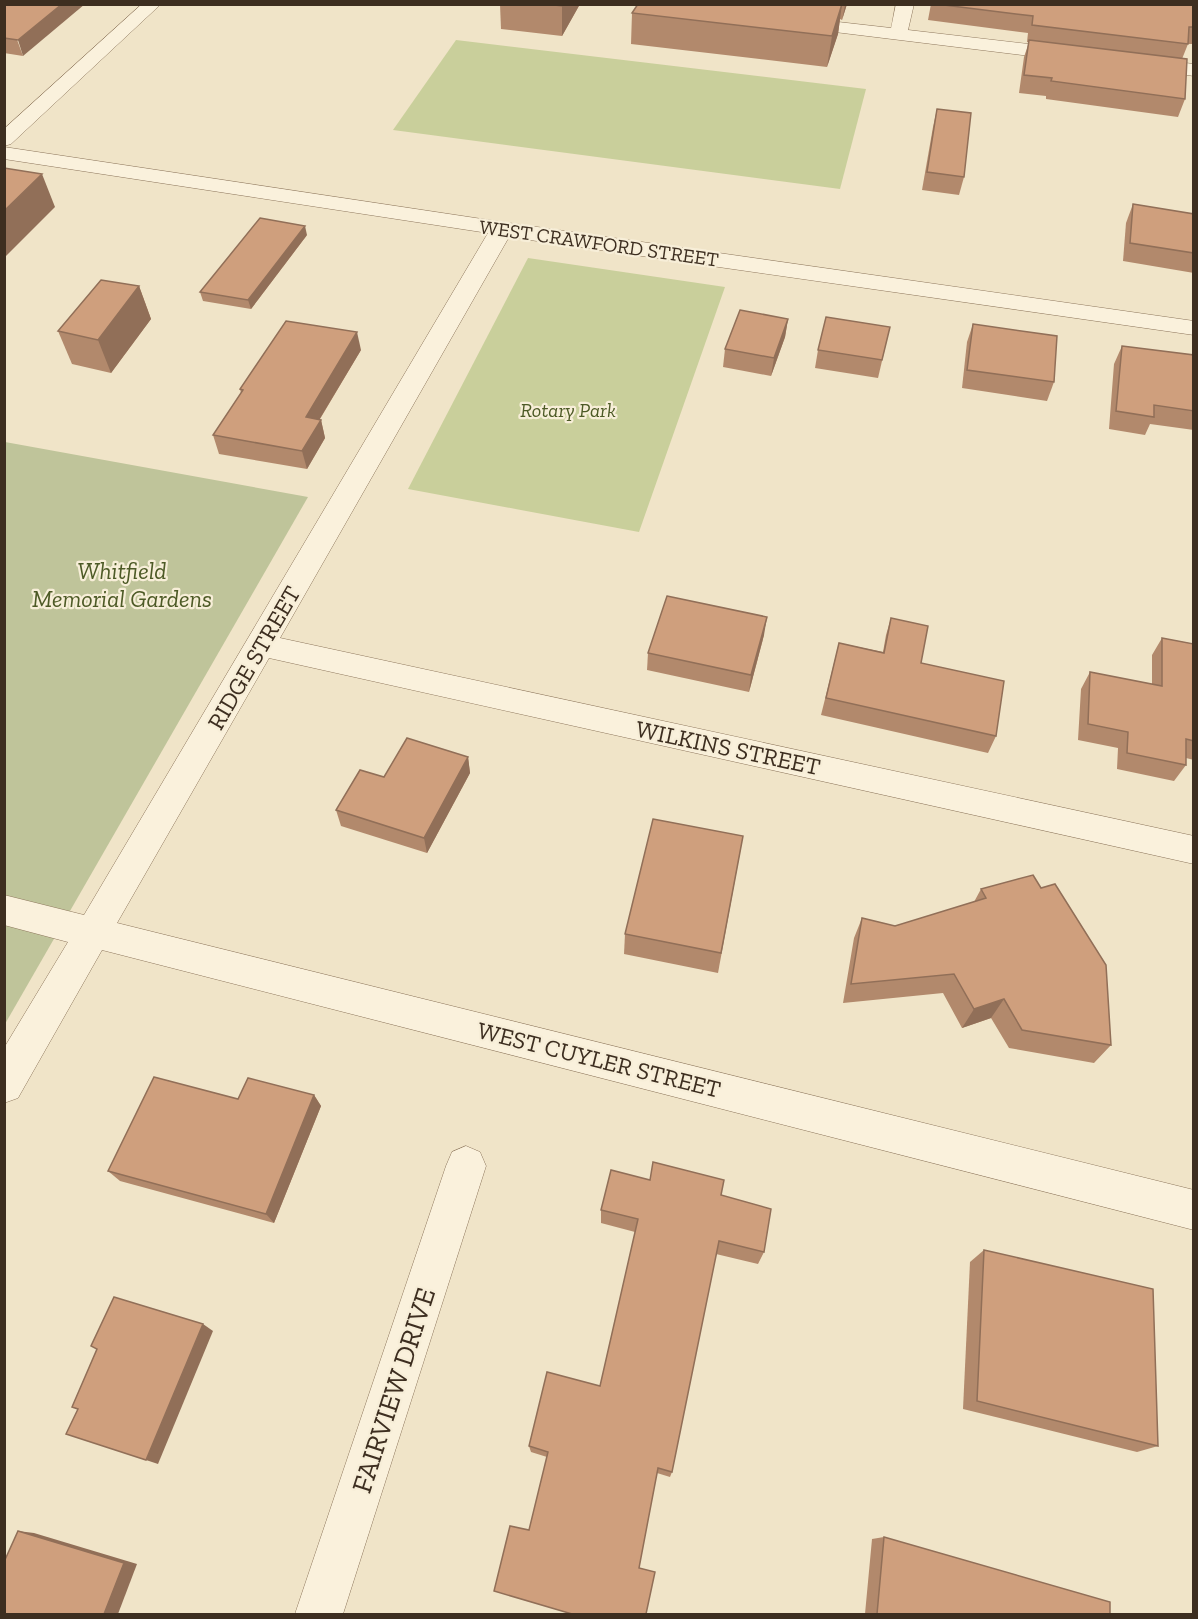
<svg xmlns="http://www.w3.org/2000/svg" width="1198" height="1619" font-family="'Zilla Slab',serif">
<rect width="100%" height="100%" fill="#f0e4c8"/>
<g fill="#c9cf9b">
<path d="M456 40 866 89 840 189 393 130Z"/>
<path d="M528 258 725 287 639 532 408 489Z"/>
</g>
<path fill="#bfc49a" d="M5 442 308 497 5 1024Z"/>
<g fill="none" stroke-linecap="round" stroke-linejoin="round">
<g stroke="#8d765c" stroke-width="1">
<g id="minor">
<path d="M142 4H161L11 144 4 146V129Z"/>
<path d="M896 4H914L908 30 1071 49 1078 51 1080 55 1078 59 1071 61 794 27 788 26 785 22 788 18 794 17 891 28Z"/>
<path d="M1143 58 1194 64V76L1136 68 1134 64 1136 60Z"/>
<path d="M4 147 502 222 1194 321V335L509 237 280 638 1194 836V864L269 658 117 923 1194 1190V1230L102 950 18 1098 4 1103V1048L68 942 4 925V895L84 915 488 233 4 159Z"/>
<path d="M466 1146 480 1152 486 1166 343 1614H295L446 1166 452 1152Z"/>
</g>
</g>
<use href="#minor" fill="#faf1dc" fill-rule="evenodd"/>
</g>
<g fill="#b2896c">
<path d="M4 4 23 56 4 53Z"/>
<path d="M500 4H580L562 36 501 29Z"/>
<path d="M638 4H847L842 20 840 19 838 34 827 67 631 44 632 13Z"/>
<path d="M931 4H1194V44H1188L1182 59 1185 99 1178 117 1046 99V96L1019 93 1024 57 1029 42H1027L1028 33 928 20Z"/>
<path d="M937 109 964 177 959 195 922 190 933 127Z"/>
<path d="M1133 204 1194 214V273L1123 261 1126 223Z"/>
<path d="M307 235 251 309 203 301 200 292Z"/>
<path d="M139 286 151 319 111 373 72 364 58 331Z"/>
<path d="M788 319 785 337 771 376 723 367 725 349Z"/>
<path d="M973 324 1054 382 1047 401 962 388 967 342Z"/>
<path d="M890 327 878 378 815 368 818 350Z"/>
<path d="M1122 346 1194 355V430L1150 424 1145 435 1109 429 1114 364Z"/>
<path d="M361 350 320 419 321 420 325 438 307 469 219 454 213 435 241 393 240 389Z"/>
<path d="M891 618 921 663 996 736 988 753 821 715 839 643 883 652 886 635Z"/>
<path d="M764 635 749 692 647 670 648 653Z"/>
<path d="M1162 638 1194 644V760L1186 758V765L1174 781 1117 769 1118 748 1078 740 1081 689 1090 672 1152 684V655Z"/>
<path d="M468 757 470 773 427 853 341 826 336 810 384 777Z"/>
<path d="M743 836 718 973 624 954 625 934Z"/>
<path d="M981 889 1111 1045 1094 1063 1009 1048 991 1018 962 1028 943 993 843 1003 854 938 862 918 895 926 974 902Z"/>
<path d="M314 1095 321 1106 274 1223 120 1181 108 1171 238 1099Z"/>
<path d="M650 1180 721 1195 764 1252 758 1264 716 1254 672 1472 670 1477 657 1473 639 1568 646 1614 529 1530 547 1457 531 1452 529 1446 600 1386 635 1232 601 1223V1210Z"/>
<path d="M984 1250 1158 1446 1137 1452 963 1409 970 1262Z"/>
<path d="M884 1537 1110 1614H865L872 1539Z"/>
</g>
<g fill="#916f58">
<path d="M62 4H85L23 56 18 40Z"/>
<path d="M563 4H580L562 36V6Z"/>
<path d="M842 4 838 34 827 67 832 36Z"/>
<path d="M847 4 842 20 845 5Z"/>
<path d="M42 174 55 207 4 258V211Z"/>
<path d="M305 226 307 235 251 309 248 300Z"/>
<path d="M139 286 151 319 111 373 98 340Z"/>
<path d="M788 319 785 337 771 376 774 358Z"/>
<path d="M357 332 361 350 310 435 306 417Z"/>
<path d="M321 420 325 438 307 469 302 451Z"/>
<path d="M767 617 764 635 749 692 751 675Z"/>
<path d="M468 757 470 773 427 853 424 838Z"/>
<path d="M1004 999 991 1018 962 1028 974 1009Z"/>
<path d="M314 1095 321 1106 274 1223 266 1214Z"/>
<path d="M203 1324 213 1331 158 1464 146 1460Z"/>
<path d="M18 1531 34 1533 137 1564 118 1614H104Z"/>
</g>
<g fill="#cf9f7d" stroke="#916f58" stroke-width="1.5">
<path d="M4 4H62L18 40 4 38Z"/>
<path d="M546 4H563L562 6Z"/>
<path d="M638 4H842L832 36 632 13Z"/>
<path d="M936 4H1194V27H1189L1188 44 1032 25 1033 16Z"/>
<path d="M1029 40 1187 59 1185 99 1051 81 1052 78 1024 75Z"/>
<path d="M937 109 971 113 964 177 927 172Z"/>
<path d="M4 168 42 174 4 211Z"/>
<path d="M1133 204 1194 214V253L1130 243Z"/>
<path d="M260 218 305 226 248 300 200 292Z"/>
<path d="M101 280 139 286 98 340 58 331Z"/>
<path d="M740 310 788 319 774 358 725 349Z"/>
<path d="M826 317 890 327 882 360 818 350Z"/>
<path d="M286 321 357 332 306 417 321 420 302 451 213 435 243 390 240 389Z"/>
<path d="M973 324 1057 336 1054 382 967 370Z"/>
<path d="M1122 346 1194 355V411L1154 405V417L1116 411Z"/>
<path d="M667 596 767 617 751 675 648 653Z"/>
<path d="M891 618 928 626 921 663 1004 681 996 736 826 698 839 643 884 653Z"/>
<path d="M1162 638 1194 644V741L1186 739V765L1127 753 1128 732 1088 724 1090 672 1162 686Z"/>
<path d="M407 738 468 757 424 838 336 810 360 770 384 777Z"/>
<path d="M653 819 743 836 721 953 625 934Z"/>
<path d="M1033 875 1041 888 1055 884 1106 965 1111 1045 1022 1030 1004 999 974 1009 954 974 851 984 862 918 895 926 986 898 981 889Z"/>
<path d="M154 1077 238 1099 248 1078 314 1095 266 1214 108 1171Z"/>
<path d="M653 1162 724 1180 721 1195 771 1209 764 1252 719 1241 672 1472 658 1468 639 1568 655 1572 646 1614H572L494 1591 510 1526 529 1530 548 1452 529 1446 547 1372 600 1386 638 1219 601 1210 611 1170 650 1180Z"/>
<path d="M984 1250 1153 1289 1158 1446 977 1401Z"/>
<path d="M114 1297 203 1324 146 1460 66 1434 78 1409 72 1407 97 1349 91 1346Z"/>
<path d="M18 1531 124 1563 104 1614H4V1562Z"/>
<path d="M884 1537 1110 1602V1614H877Z"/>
</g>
<g text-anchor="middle" stroke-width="4.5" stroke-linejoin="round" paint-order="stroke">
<g font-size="20" fill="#3d2e20" stroke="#f7eed8">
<text transform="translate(599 243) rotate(8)" y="7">WEST CRAWFORD STREET</text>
</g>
<g font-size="20" font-style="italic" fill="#4d5a26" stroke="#f7eed8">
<text x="568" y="417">Rotary Park</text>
</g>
<g font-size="24" font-style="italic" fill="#4d5a26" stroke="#f7eed8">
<text x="122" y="579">Whitfield<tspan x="122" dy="28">Memorial Gardens</tspan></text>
</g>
<g font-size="24" fill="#3d2e20" stroke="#f7eed8">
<text transform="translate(254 658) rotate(-60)" y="8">RIDGE STREET</text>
<text transform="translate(728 748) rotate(12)" y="8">WILKINS STREET</text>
<text transform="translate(599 1060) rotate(14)" y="8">WEST CUYLER STREET</text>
</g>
<g font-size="28" fill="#3d2e20" stroke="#f7eed8">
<text transform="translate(393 1390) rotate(-72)" y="10">FAIRVIEW DRIVE</text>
</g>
</g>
<rect width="1198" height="1619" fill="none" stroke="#3d2e20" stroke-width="12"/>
</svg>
